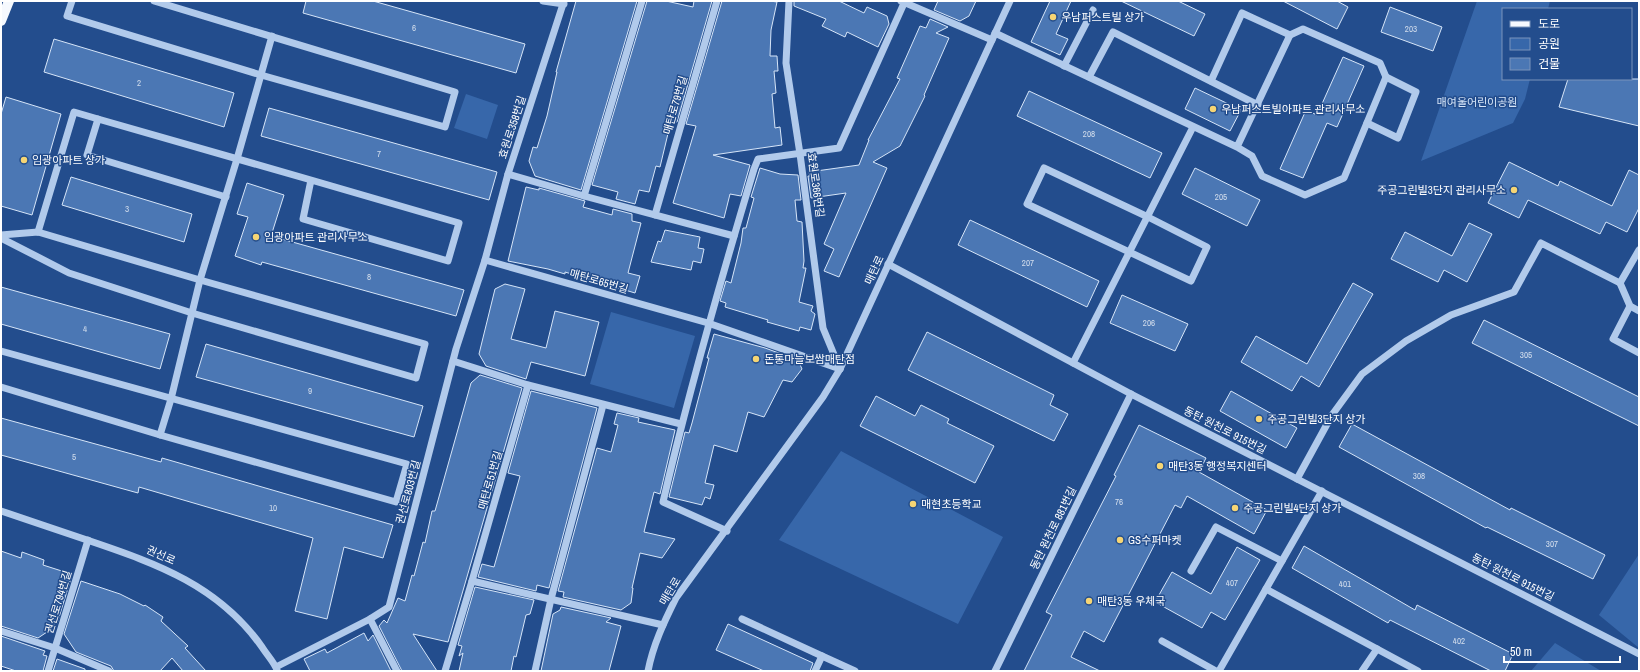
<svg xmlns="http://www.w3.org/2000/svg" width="1640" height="672" font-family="'Archivo Narrow','Noto Sans KR',sans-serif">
<rect width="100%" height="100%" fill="#234d8d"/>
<g fill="#3767aa">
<path d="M1477 1H1550L1548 9H1503V79H1530L1525 99 1513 123 1421 161Z"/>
<path d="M466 94 498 105 487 139 454 128Z"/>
<path d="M611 312 695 336 674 408 590 384Z"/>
<path d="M841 451 1003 537 958 624 779 540Z"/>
<path d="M1639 554V648L1599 615Z"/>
<path d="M1555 643 1601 671H1531Z"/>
</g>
<g fill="#4b77b4" stroke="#d6e5f8">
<path d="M306 1H373L525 44 516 73 303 13Z"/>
<path d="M576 1H637L581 190 535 176 529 161 533 147 537 148 547 116 557 72H556Z"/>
<path d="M647 1H666L693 7 694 1H712L677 122 671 121 660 167 656 166 649 192 639 190 635 204 616 199 618 192 592 185Z"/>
<path d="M722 1H770L777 2 771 30 770 56H777L778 71H774L776 93 772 94 775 128 780 127 782 145 713 155 750 165 741 196 730 194 724 218 673 203 696 126 686 124Z"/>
<path d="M794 1H839L864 13 867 7 887 16 889 24 878 47 847 32 845 37 822 26 826 19 794 6Z"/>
<path d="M938 1H976L969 16 960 21 934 10Z"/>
<path d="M1050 1H1071L1056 34 1068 39 1060 55 1031 42Z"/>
<path d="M1121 1H1178L1205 14 1194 36Z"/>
<path d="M1283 1H1337L1348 7 1337 29Z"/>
<path d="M1390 7 1442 27 1433 51 1381 32Z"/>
<path d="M930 19 948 27 936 33 949 38 924 95 925 96 900 146 873 162 887 168 839 277 824 271 834 249 824 244 846 193 811 198 808 176H810L809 172 859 165 869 140H868L900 79 897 78 920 26 926 28Z"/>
<path d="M54 39 234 93 224 127 44 72Z"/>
<path d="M1343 57 1364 66 1337 127 1327 123 1303 178 1280 169 1306 110 1317 115Z"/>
<path d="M1568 79H1639V126L1559 107Z"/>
<path d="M1195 88 1241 110 1230 131 1185 109Z"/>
<path d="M1029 91 1162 153 1150 178 1017 116Z"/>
<path d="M6 97 61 114 32 215 1 206V114Z"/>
<path d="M269 108 497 172 489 200 261 136Z"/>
<path d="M1509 162 1558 186 1560 181 1612 206 1629 170 1639 175V208L1627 232 1606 222 1600 234 1528 200 1519 218 1488 203Z"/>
<path d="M760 168 780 174 798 175 801 200H795L797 221 802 222 804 261 803 268H806L799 302 813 306 811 311 815 314 811 330 800 327 799 331 767 322 768 320 725 307 726 303 720 301 726 281 731 283 741 243 743 228H746L754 198 751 197Z"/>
<path d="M1195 168 1260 200 1247 226 1182 194Z"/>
<path d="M71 177 192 214 184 242 62 205Z"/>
<path d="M247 183 284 195 271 236 464 290 456 316 262 262 261 265 235 256 248 217 237 214Z"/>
<path d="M526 187 539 190V188L585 201 583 207 612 215 613 209 632 214V221L641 223 628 273 640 276 635 293 565 272V274L548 269 508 261Z"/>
<path d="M970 220 1099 281 1087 307 958 245Z"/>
<path d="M1469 223 1492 234 1467 282 1444 270 1438 282 1391 259 1405 232 1452 256Z"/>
<path d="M665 230 700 237 698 248 704 249 701 263 693 261 691 270 651 262 658 241 661 242Z"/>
<path d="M1353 283 1373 294 1319 387 1301 376 1292 391 1241 362 1256 336 1307 364Z"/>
<path d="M505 284 525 289 511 339 546 348 555 311 599 322 585 376 531 362 526 379 486 366 479 354 495 289Z"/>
<path d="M1 287 170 334 160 369 1 324Z"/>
<path d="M1122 295 1188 324 1175 351 1110 323Z"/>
<path d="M1484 320 1639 397V426L1472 343Z"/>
<path d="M927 332 1054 395 1050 405 1068 414 1054 441 908 370Z"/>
<path d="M714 334 765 348 798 360 802 369 792 382 783 380 764 417 748 412 737 452 714 445 705 483 714 485 710 499 705 497 702 505 669 497 685 432 689 433 692 423 709 358H707Z"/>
<path d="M206 344 423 406 414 437 196 377Z"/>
<path d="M480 375 522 388 448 642 413 634 437 671H402L379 626 384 620 387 623 398 598 405 601 412 575 414 576 423 542 425 543 432 511H435L471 383Z"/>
<path d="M531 391 597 408 549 588 537 585 536 591 478 577 482 564 494 567 520 476 508 473Z"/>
<path d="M1231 391 1297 428 1286 448 1220 411Z"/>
<path d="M876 396 915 416 921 405 949 419 947 423 994 446 975 483 860 426Z"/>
<path d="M617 413 639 418 638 422 675 430 660 494 654 492 644 532 675 539 662 558 640 553 632 588H633L631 603 621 610 563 597 564 592 558 591 597 448 611 452 618 425 614 424Z"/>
<path d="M1 418 161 462 162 458 393 525 383 558 344 547 327 619 295 611 313 538 139 487 138 493 1 455Z"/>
<path d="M1352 424 1510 510 1511 508 1605 555 1593 579 1487 527 1486 528 1339 447Z"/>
<path d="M1139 425 1206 458 1199 472 1267 510 1254 534 1187 496 1181 508 1175 505 1104 642 1084 631 1071 657 1100 671H1024L1052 615 1046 612 1116 476 1114 475Z"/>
<path d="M1304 546 1415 610 1417 605 1513 654 1505 671H1491L1390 620 1388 623 1292 568Z"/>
<path d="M1237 547 1260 560 1225 620 1211 612 1202 628 1155 602 1172 572 1211 594Z"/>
<path d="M1 551 21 558 22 552 44 560 43 565 68 573 67 576 71 578 57 624 55 621 53 628 38 638 1 626Z"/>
<path d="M81 581 120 594 144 606 145 605 163 617 161 621 188 646 185 648 206 671H183L172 658 160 671H114L111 666 76 652 64 634Z"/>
<path d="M475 587 534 600 530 614 526 615 516 657 514 656 511 671H459L463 653 459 656 462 646 458 645Z"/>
<path d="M561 607 611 618 606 622 621 626 609 671H541L553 614 560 610Z"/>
<path d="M728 624 813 663 810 671H764L716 650Z"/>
<path d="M364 633 368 641 373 635 391 671H310L304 659 325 649 327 653Z"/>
<path d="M1 636 45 651 43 655 47 656 43 671H16L1 666Z"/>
<path d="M57 659 85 669V671H53Z"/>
</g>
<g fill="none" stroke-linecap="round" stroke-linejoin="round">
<g stroke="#b1caeb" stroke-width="7">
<path d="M72 1 67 16 261 75 445 127 455 92 154 1"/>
<path d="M543 1 564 4"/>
<path d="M789 1 786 63 800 154 823 328 840 369"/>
<path d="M901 1 992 40"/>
<path d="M995 33 1237 147 1252 156 1262 176 1305 195 1344 178 1386 77 1380 63 1303 29 1290 35 1237 147"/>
<path d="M1064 66 1093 10"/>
<path d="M1089 77 1113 32 1258 105"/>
<path d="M1211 81 1242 13 1290 35"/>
<path d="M1367 123 1398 138 1416 92 1386 77"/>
<path d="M1044 168 1148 217 1207 247 1191 281 1027 204Z"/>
<path d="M508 174 584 196 734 236"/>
<path d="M584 196 642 1"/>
<path d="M226 197 87 155 98 119 311 180 303 219 448 261 459 223 311 180"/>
<path d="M655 215 717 1"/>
<path d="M38 232 74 112 98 119"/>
<path d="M1 235 38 232 200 280 425 344 416 378 192 313 69 273 1 238"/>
<path d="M485 260 708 323 840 369"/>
<path d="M888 264 1131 394 1639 654"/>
<path d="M1620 283 1639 250"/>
<path d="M1630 306 1613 339 1639 353"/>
<path d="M1 351 407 464 396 502 160 435 1 387"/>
<path d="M453 361 528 385 681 424"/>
<path d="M1073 363 1193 127"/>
<path d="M160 435 171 399 200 280 237 159 272 36"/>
<path d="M1297 479 1332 415 1362 374 1406 341 1451 315 1514 292 1541 243 1620 283 1630 306 1639 311"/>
<path d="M1 511C31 521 60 531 90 541 158 564 219 586 262 647 267 655 274 662 277 670"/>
<path d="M727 531 663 502C689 390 721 279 754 169L758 159 839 148 905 1"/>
<path d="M1191 571 1216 527 1282 561"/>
<path d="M472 581 663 625"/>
<path d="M1266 589 1418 671"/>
<path d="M370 619 397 671"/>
<path d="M742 619 822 656"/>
<path d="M1 631 55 648 109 671"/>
<path d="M1162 641 1216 671"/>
<path d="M276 667 370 619 389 607 456 349 485 260 508 174 564 1"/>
<path d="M48 671 88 540"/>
<path d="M445 671 472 581 528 385"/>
<path d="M535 671 551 599 603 405"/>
<path d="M648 671C653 645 664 622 676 598L823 397 840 369 1010 1"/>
<path d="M815 671 822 656 855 671"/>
<path d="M995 671 1131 394"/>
<path d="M1219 671 1322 491"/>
<path d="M1362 671 1377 649"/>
</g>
<path stroke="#f6f9fe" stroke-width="10" d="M1 21 9 1"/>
</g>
<g fill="#f6d574" stroke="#234d8d" stroke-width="1.5">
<circle cx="1053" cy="17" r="4"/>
<circle cx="1213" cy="109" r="4"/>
<circle cx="24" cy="160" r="4"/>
<circle cx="1514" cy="190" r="4"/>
<circle cx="256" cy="237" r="4"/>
<circle cx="756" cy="359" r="4"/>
<circle cx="1259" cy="419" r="4"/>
<circle cx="1160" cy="466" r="4"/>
<circle cx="913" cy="504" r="4"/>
<circle cx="1235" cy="508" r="4"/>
<circle cx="1120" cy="540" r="4"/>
<circle cx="1089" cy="601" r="4"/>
</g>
<g text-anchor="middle" stroke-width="3" stroke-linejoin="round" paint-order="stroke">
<g font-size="9" fill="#d2ddec">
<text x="414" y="31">6</text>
<text x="1411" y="32">203</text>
<text x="139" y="86">2</text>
<text x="1089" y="137">208</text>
<text x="379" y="157">7</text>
<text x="1221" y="200">205</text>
<text x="127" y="212">3</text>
<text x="1028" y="266">207</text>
<text x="369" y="280">8</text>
<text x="1149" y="326">206</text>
<text x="85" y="332">4</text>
<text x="1526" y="358">305</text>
<text x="310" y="394">9</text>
<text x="74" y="460">5</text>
<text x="1419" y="479">308</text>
<text x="1119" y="505">76</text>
<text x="273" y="511">10</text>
<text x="1552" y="547">307</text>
<text x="1232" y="586">407</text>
<text x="1345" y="587">401</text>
<text x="1459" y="644">402</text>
</g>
<g font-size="11" fill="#fff" stroke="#234d8d" text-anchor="start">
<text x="1061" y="21">우남퍼스트빌 상가</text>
<text x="1221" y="113">우남퍼스트빌아파트 관리사무소</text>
<text x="32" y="164">임광아파트 상가</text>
<text x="1506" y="194" text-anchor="end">주공그린빌3단지 관리사무소</text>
<text x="264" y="241">임광아파트 관리사무소</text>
<text x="764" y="363">돈통마늘보쌈매탄점</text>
<text x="1267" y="423">주공그린빌3단지 상가</text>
<text x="1168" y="470">매탄3동 행정복지센터</text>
<text x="921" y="508">매현초등학교</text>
<text x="1243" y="512">주공그린빌4단지 상가</text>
<text x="1128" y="544">GS수퍼마켓</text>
<text x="1097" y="605">매탄3동 우체국</text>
</g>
<g font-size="11" fill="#d6e5f8" stroke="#234d8d">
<text x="1477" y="106">매여울어린이공원</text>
</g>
<g font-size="11" fill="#fff" stroke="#234d8d">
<text transform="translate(675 105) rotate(-74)" y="4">매탄로79번길</text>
<text transform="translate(512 127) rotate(-72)" y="4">효원로358번길</text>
<text transform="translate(816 185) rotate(82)" y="4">효원로366번길</text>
<text transform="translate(874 270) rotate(-65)" y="4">매탄로</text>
<text transform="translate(599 281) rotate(16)" y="4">매탄로65번길</text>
<text transform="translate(1225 430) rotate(27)" y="4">동탄 원천로 915번길</text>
<text transform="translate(490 480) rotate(-74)" y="4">매탄로51번길</text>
<text transform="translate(408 492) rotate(-75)" y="4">권선로803번길</text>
<text transform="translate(1053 528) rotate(-64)" y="4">동탄 원천로 881번길</text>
<text transform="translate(161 555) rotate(24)" y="4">권선로</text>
<text transform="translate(1513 577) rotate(27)" y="4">동탄 원천로 915번길</text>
<text transform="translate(670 591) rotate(-59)" y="4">매탄로</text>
<text transform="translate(58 602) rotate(-73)" y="4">권선로794번길</text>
</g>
</g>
<rect width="1640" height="672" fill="none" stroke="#ffffff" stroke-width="4"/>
<rect x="1502" y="8" width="130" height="72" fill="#234d8d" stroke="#7b94bb"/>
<rect x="1510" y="21" width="20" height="6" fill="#f6f9fe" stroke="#7b94bb"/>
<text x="1538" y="28" font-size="12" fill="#ffffff">도로</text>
<rect x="1510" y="38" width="20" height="12" fill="#3767aa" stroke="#7b94bb"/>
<text x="1538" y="48" font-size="12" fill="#ffffff">공원</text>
<rect x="1510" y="58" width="20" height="12" fill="#4b77b4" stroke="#7b94bb"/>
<text x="1538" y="68" font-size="12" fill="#ffffff">건물</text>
<path d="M1504 656v6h116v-6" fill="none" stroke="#ffffff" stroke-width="2"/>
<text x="1510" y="656" font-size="12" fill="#ffffff" stroke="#234d8d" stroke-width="3" paint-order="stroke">50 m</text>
</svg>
